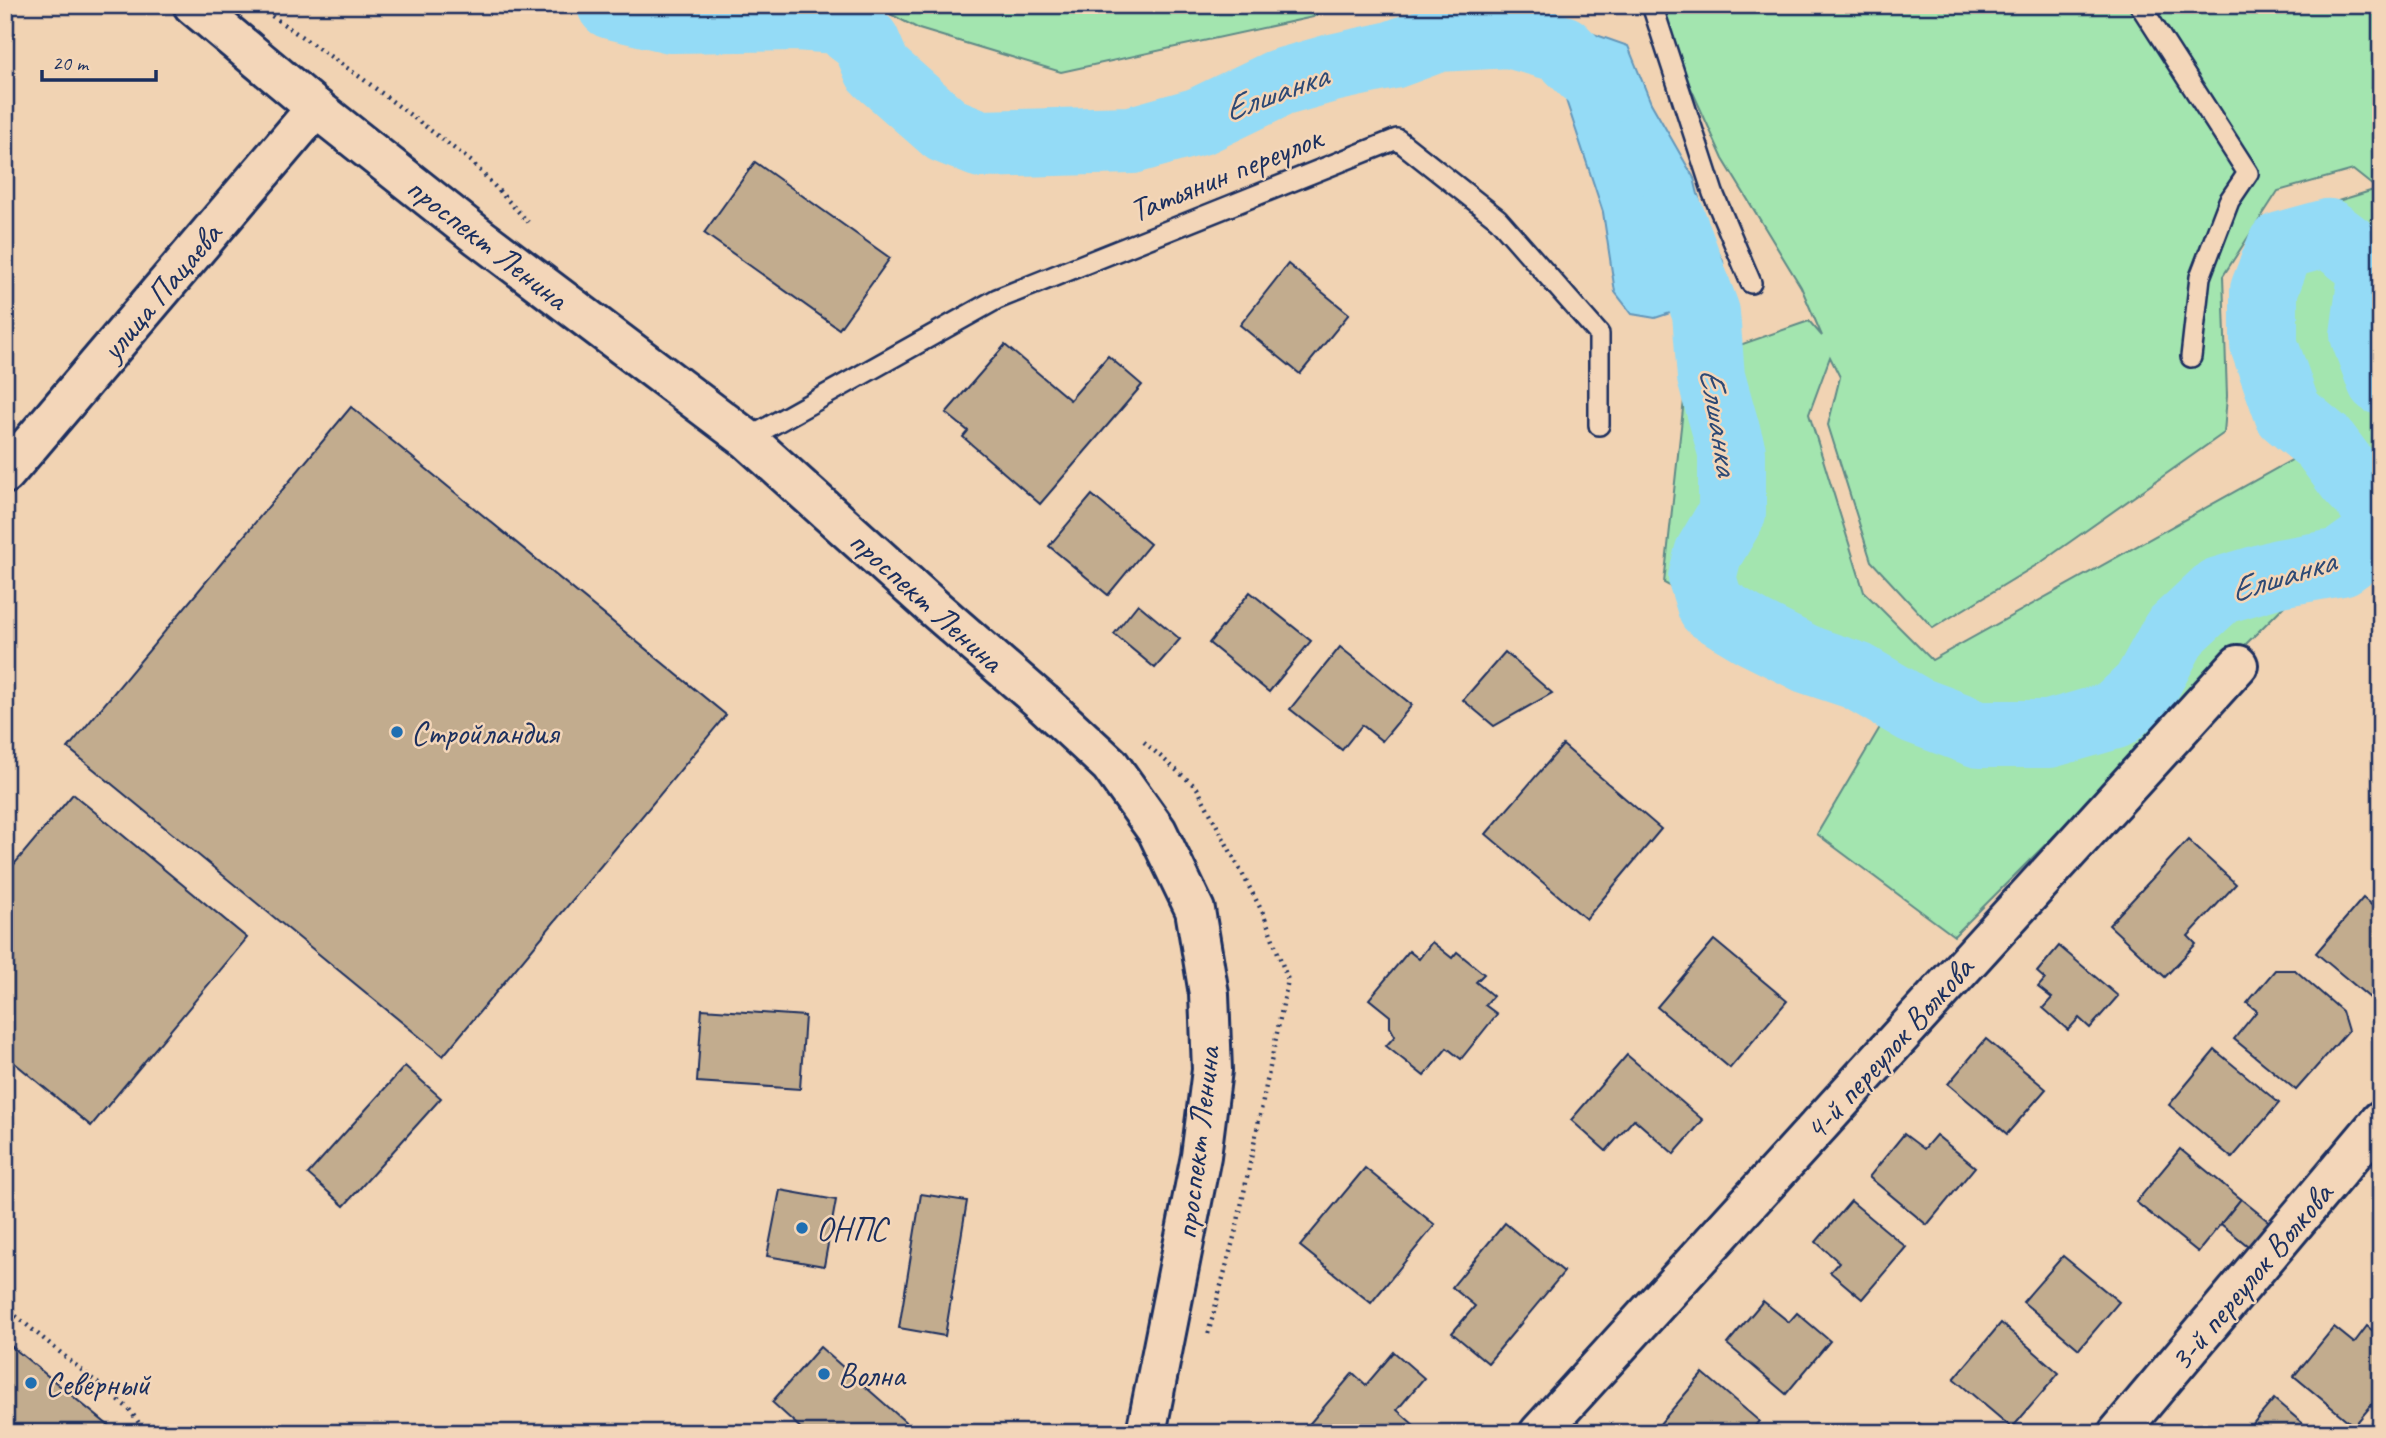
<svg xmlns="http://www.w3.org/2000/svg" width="2386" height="1438" font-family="Caveat,sans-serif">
<rect width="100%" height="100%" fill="#f1d3b3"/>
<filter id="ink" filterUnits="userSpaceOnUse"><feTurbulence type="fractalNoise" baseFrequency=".0143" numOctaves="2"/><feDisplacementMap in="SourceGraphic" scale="14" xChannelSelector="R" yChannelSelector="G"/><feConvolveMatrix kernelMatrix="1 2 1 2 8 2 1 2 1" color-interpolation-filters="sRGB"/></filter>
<g filter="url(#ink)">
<g fill="#a3e5af" stroke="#5f8a86" stroke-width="2" fill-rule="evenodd">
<path d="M873 5H1329L1313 17 1061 72 919 29Z"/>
<path d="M1664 5H2381V559L2310 580 1954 936 1817 834 1892 707 1664 583 1688 363 1809 321 1822 336 1801 287 1723 159 1667 35ZM2353 170 2377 189 2292 215 2246 308 2297 457 1932 660 1864 592 1809 414 1830 357 1840 377 1828 425 1871 561 1933 628 2043 561 2224 433 2227 396 2223 276 2278 191Z"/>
</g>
<path fill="#94dbf6" stroke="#6496b9" stroke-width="2" d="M1554 20 1628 46 1651 103 1694 178 1706 227 1723 261 1728 294 1655 318 1632 314 1615 292 1603 212 1561 85 1546 72 1531 49 1528 38Z"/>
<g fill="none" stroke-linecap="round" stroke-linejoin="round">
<g stroke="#94dbf6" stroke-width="68">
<path d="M611 5 672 19 797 17 837 20 866 42 878 70 946 130 981 144 1132 140 1200 121 1279 83 1332 68 1392 55 1438 38 1509 34 1562 49 1604 91"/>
<path d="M1670 215 1706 313 1711 377 1732 452V513L1708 554 1702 578 1711 607 1753 632 1809 660 1857 676 1915 710 1979 734H2049L2115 715 2145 687 2175 632 2219 591 2279 573 2341 562 2377 536 2379 509 2351 479 2324 443 2288 413 2264 345V290L2281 246 2328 233 2373 267 2364 335 2381 381"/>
</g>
</g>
<g fill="#c2ac8e" stroke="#1b2f5e" stroke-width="2">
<path d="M755 162 890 258 839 329 704 233Z"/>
<path d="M1288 264 1349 314 1300 374 1240 325Z"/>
<path d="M1005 345 1070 400 1108 356 1142 385 1040 504 963 437 968 431 946 413Z"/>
<path d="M351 407 726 715 443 1056 68 748Z"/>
<path d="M1092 495 1150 544 1108 595 1049 546Z"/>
<path d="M1250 592 1311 641 1269 692 1209 643Z"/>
<path d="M1138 604 1180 639 1155 668 1114 634Z"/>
<path d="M1340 647 1412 705 1382 741 1362 725 1342 750 1290 709Z"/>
<path d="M1505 652 1552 693 1494 726 1463 700Z"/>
<path d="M1563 745 1661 829 1586 919 1486 834Z"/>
<path d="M73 794 247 938 91 1126 5 1055V875Z"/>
<path d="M2188 840 2236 884 2188 936 2196 944 2165 977 2109 925Z"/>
<path d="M2363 898 2381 913V997L2376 1003 2316 953Z"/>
<path d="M1714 940 1787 1001 1730 1068 1657 1007Z"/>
<path d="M1432 942 1452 958 1457 952 1484 974 1476 982 1493 996 1485 1005 1497 1014 1461 1059 1447 1048 1424 1076 1386 1046 1395 1036 1390 1027V1016L1369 999 1409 951 1419 959Z"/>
<path d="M2059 946 2118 996 2090 1028 2079 1018 2068 1030 2043 1008 2052 998 2038 987 2045 979 2037 972Z"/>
<path d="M2275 970H2295L2342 1011 2348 1031 2296 1090 2234 1039 2257 1011 2247 1003Z"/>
<path d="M702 1009 805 1016 800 1089 697 1082Z"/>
<path d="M1986 1039 2046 1089 2007 1134 1948 1084Z"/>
<path d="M2215 1050 2279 1103 2232 1158 2169 1105Z"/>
<path d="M1627 1055 1703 1120 1674 1154 1634 1119 1606 1151 1571 1120Z"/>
<path d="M405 1066 441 1098 344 1206 308 1174Z"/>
<path d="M1904 1134 1924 1149 1936 1135 1975 1167 1927 1225 1869 1177Z"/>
<path d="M2180 1149 2241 1199 2198 1252 2136 1202Z"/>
<path d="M1365 1168 1435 1225 1371 1303 1300 1246Z"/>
<path d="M780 1190 836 1200 824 1266 767 1256Z"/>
<path d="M921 1194 967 1201 945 1336 899 1328Z"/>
<path d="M2241 1199 2273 1225 2253 1250 2221 1224Z"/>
<path d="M1851 1201 1906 1247 1862 1299 1830 1272 1839 1262 1816 1242Z"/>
<path d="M1505 1223 1564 1272 1488 1363 1452 1333 1475 1306 1452 1287Z"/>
<path d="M2063 1256 2119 1302 2079 1349 2023 1302Z"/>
<path d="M1763 1301 1789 1322 1797 1313 1830 1341 1786 1394 1727 1344Z"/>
<path d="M2001 1323 2059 1373 2012 1428 1954 1379Z"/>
<path d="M2367 1326 2381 1338V1394L2354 1426 2294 1376 2334 1327 2354 1343Z"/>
<path d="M5 1341 109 1426 103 1433H5Z"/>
<path d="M820 1347 918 1433H806L772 1402Z"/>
<path d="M1394 1352 1424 1378 1397 1410 1414 1425 1407 1433H1309L1305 1429 1353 1373 1366 1385Z"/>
<path d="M1703 1373 1759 1421 1749 1433 1653 1432Z"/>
<path d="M2274 1399 2314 1433H2245Z"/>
<path d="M1919 1423 1930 1433H1911Z"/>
</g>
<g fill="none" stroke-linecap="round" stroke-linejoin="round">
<g stroke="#1b2f5e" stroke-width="24">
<g id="lane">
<path d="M1652 5 1713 193 1751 283"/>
<path d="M2140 5 2248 173 2229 201 2200 277 2191 357"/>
<path d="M747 439 997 299 1397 139 1498 219 1599 334V425"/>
</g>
</g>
<g stroke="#1b2f5e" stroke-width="44">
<g id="street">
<path d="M193 5 316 108"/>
<path d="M1539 1433 2238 665"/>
<path d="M2118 1433 2381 1120"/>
</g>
</g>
<g stroke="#1b2f5e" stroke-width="44">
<path id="secondary" d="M5 474 316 108 479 237 747 439 934 608 1042 702 1110 765 1157 831 1195 910 1209 994 1212 1070 1201 1156 1146 1433"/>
</g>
<g stroke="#1b2f5e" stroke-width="4.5" stroke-dasharray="2 5" stroke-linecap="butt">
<path d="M266 12 363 79 472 162 528 222"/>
<path d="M1144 742 1197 788 1264 915 1288 980 1237 1226 1208 1334"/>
<path d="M5 1307 129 1409 146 1433"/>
</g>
<use href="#lane" stroke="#f3d6b9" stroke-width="19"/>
<use href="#street" stroke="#f3d6b9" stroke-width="38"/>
<use href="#secondary" stroke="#f3d6b9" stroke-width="38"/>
</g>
</g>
<g fill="#1f6fb2" stroke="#f3d6b9" stroke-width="2.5">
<circle cx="397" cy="732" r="7"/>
<circle cx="802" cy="1228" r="7"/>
<circle cx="824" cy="1374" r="7"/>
<circle cx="31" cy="1383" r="7"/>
</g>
<g text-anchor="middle" stroke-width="5" stroke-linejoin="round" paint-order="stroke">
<g font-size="33" fill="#1b2f5e" stroke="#f3d6b9">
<text transform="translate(1225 173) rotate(-22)" y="12">Татьянин переулок</text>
<text transform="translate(488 242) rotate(38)" y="12">проспект Ленина</text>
<text transform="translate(160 291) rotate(-50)" y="12">улица Пацаева</text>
<text transform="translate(927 600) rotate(42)" y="12">проспект Ленина</text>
<text transform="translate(1888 1048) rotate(-48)" y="12">4-й переулок Волкова</text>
<text transform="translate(1196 1143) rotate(-83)" y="12">проспект Ленина</text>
<text transform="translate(2250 1276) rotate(-50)" y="12">3-й переулок Волкова</text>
</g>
<g font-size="33" fill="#1b2f5e" stroke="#f3d6b9" text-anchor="start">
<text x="411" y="744">Стройландия</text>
<text x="816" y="1240">ОНПС</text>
<text x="838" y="1386">Волна</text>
<text x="45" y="1395">Северный</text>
</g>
<g font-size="35" font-style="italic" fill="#2d4975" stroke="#f3d6b9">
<text transform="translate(1275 92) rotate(-20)" y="12">Елшанка</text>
<text transform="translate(1720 421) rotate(81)" y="12">Елшанка</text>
<text transform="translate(2282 575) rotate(-17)" y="12">Елшанка</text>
</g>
</g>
<rect width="2386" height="1438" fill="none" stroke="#f3d6b9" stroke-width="28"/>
<rect x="14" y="14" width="2358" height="1410" fill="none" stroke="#1b2f5e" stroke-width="2.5" filter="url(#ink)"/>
<path d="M42 70v10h114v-10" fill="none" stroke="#1b2f5e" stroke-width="3.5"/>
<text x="52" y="70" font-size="21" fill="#1b2f5e" stroke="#f3d6b9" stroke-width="5" paint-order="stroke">20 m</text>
</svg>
